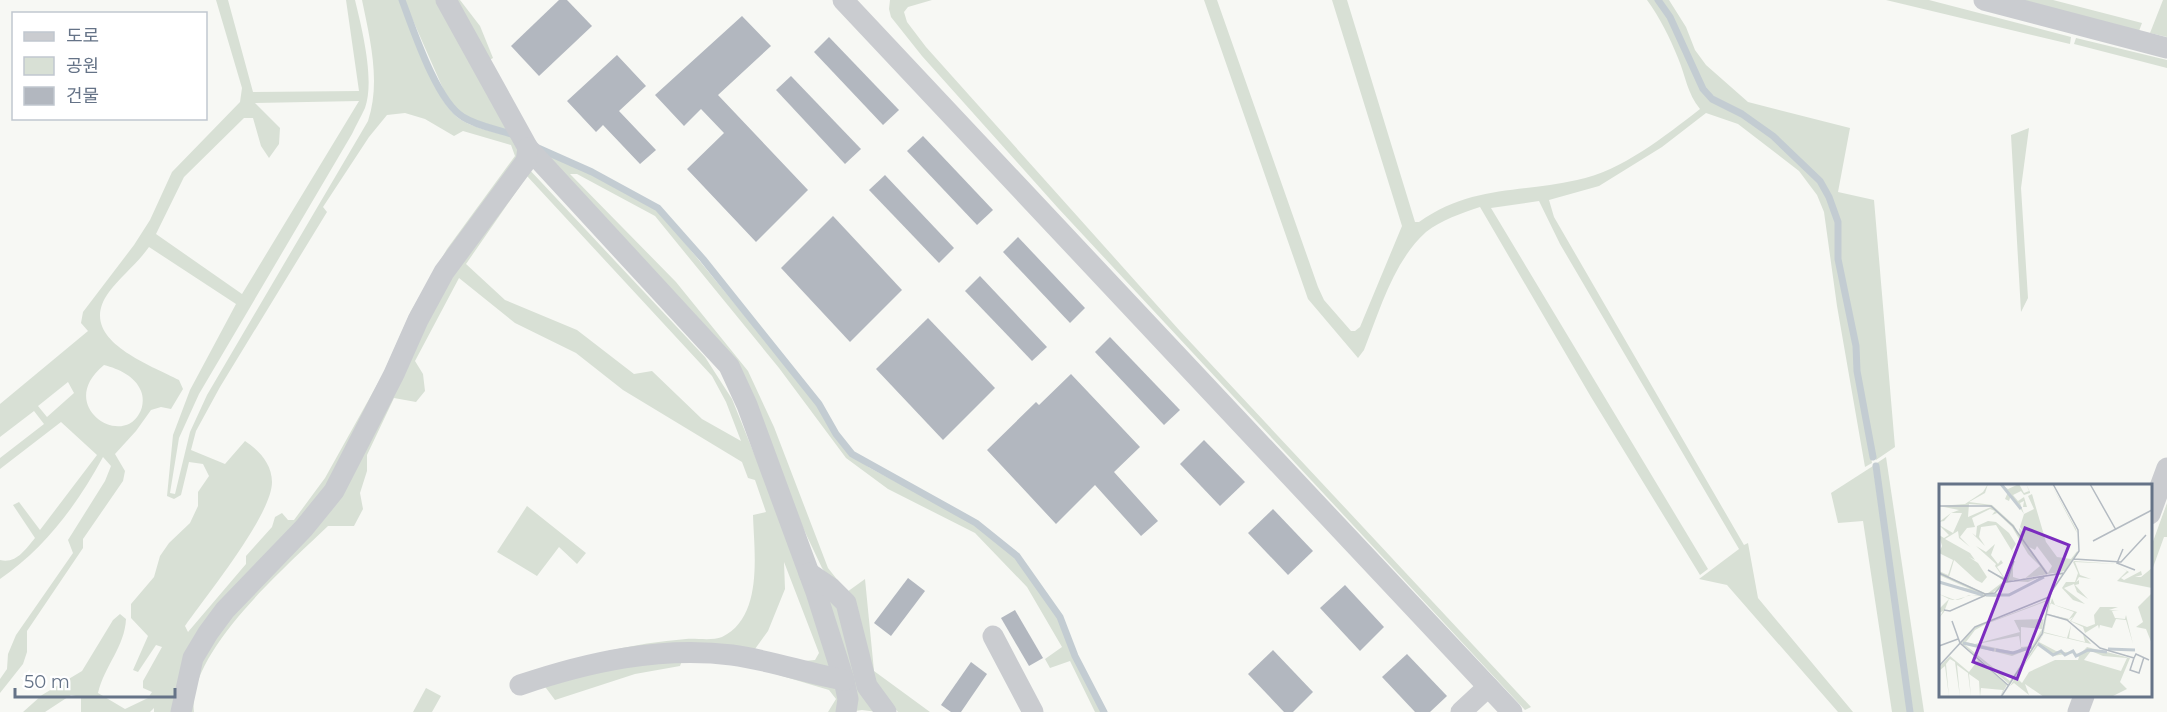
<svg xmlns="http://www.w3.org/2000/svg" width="2167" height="712" font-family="Montserrat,'Noto Sans KR',sans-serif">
<rect width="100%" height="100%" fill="#f7f8f4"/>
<g fill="#d8e0d5" fill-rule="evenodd">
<path d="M216 0H228L253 92 359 91 346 0H355C362 29 375 80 365 108 361 117 356 125 352 134L199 394 179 438 170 493 175 494 190 432 207 395 368 121C381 82 370 39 362 0H399C410 29 434 98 457 117 469 127 494 132 509 136L507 130 471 119 462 114 448 100 404 0H436L521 153 329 489 233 595 176 712H154V708L150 712H81V697L71 695 45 712H23L42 695 82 671 113 620 120 614 126 619C125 646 104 667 98 693L125 709 148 698 152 692 143 688V681L162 647 156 645 138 672 133 670 148 636 131 618V604L154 577 160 556 169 543 190 523 198 506V492L209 476 203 464 189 462 181 495 174 499 167 496 173 435 190 390 236 304 149 247C137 264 121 276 109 292 75 338 146 363 179 380L183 389 171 409 161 407 151 410 136 431 115 454 125 471 123 481 83 539V548L27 631V652L23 664 0 693V679L7 669 8 654 16 635 73 553 68 540 105 481 111 466 103 457C77 505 45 548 0 579V560C16 564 25 550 35 538L13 505 19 502 40 530 97 455 61 422 0 469V458L44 424 34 411 0 437V404L88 331 81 323 83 312 134 245 150 220 172 172 240 102 242 88ZM359 101 242 294 156 234 184 177 244 118H253L261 146 269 158 279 144 280 128 255 103ZM405 113 425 119 454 136 463 131 511 145 515 156 447 249 411 311 383 374 325 478 294 520H288L282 513 275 517 272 527 246 556V564L188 632 185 626C206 596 272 515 272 482 272 464 259 450 245 441L225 464 191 450 196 431 220 387 327 212 323 207 369 137 387 115ZM104 365C119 369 135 376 141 391 144 398 143 408 139 414 120 448 55 405 104 365ZM68 382 74 393 47 417 38 406Z"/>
<path d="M450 0H460L480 26 493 58 486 62Z"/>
<path d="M890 0H932L908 7 904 12 907 22 926 47 1180 331 1531 707 1525 710 1058 208 922 56 891 17 889 9Z"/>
<path d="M1204 0H1217L1318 287 1324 300 1351 331H1355L1360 327 1402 226 1332 0H1347L1415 222H1419C1471 185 1519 193 1577 180 1622 171 1665 136 1700 109 1687 93 1686 77 1678 58 1670 38 1660 18 1647 0H1656L1669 18 1701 90 1723 108 1742 115 1772 138 1819 182 1827 198 1837 222 1836 260 1855 346V371L1872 463 1865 467 1837 306 1824 212 1817 195 1799 171 1738 124 1706 113 1662 147 1599 186 1549 200 1554 217 1744 545 1748 543 1758 598 1853 712H1838L1727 585 1699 579 1739 549 1560 244 1539 201 1491 208 1708 569 1700 575 1591 397 1480 207C1462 213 1441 220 1426 232 1393 262 1380 310 1364 350L1358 358 1308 299Z"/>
<path d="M1660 0H1669L1686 27 1695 50 1706 65 1748 102 1850 128 1838 192 1874 200 1895 447 1876 460 1858 371V346L1840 259V222L1830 197 1821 180 1774 135 1743 112 1724 105 1704 88 1672 16Z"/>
<path d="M1886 0H1929L2071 37 2070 44Z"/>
<path d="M2023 0H2053L2142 23 2139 31Z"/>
<path d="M2163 0H2167V37L2150 33Z"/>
<path d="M2076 38 2167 60V68L2074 44Z"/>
<path d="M2029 128 2021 188 2028 298 2021 312 2011 135Z"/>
<path d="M532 147 591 174 657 209 817 404 851 455 870 468 975 524 1016 557 1058 617 1073 657 1102 712H1095L1070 661 1050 668 1045 659 1062 647 1027 587 975 533 888 489 846 458 779 368 655 216 577 174H570L676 282 748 371 774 427 828 568 847 592 865 579 874 671 930 712H898L877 690 831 580 822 568 780 479 750 393Z"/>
<path d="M527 167 705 357 732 399 793 550 835 675 608 651C634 645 660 641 686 639 696 638 712 641 722 637 764 617 754 552 753 515L766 512 755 480 748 478 742 462 623 390 576 353 515 323 459 278 415 361 423 374 425 391 416 402 394 398 367 455V471L360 493 363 509 354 526H328C288 565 186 652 194 712H185L203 649 307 532 420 325ZM527 176 712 376 726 402 741 441 702 419 652 371 634 374 577 330 505 300 466 264ZM784 562 819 653 815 660 804 661 755 649 768 631 785 589Z"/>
<path d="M1886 457 1924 712H1913L1877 463Z"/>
<path d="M1873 466 1908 712H1892L1863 521 1838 523 1831 493Z"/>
<path d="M2167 503V537H2164L2151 573V547Z"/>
<path d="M527 506 586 553 577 564 559 547 537 576 497 552Z"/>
<path d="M822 587 838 604 877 712 862 710 849 712Z"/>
<path d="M697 652 843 685 837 712H828L836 699 829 690 749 666 683 658 680 666 635 674 555 700 540 680Z"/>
<path d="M426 688 441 696 432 712H413Z"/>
</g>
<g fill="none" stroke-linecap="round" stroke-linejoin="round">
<g stroke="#c3ccd2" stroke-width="7">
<path d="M402 0C413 29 437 102 463 117 477 126 496 129 511 134"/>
<path d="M1658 0 1670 17 1703 89 1712 99 1742 114 1773 136 1820 181 1829 197 1838 222V259L1856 346 1857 371 1873 457"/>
<path d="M538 148 592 172 658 208 703 259 819 404 836 434 852 454 976 523 1017 556 1060 617 1075 656 1104 712"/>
<path d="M1876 466 1910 712"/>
</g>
</g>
<g fill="#b2b7bf">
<path d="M559 0H567L592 26 539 76 511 46Z"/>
<path d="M742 16 771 46 718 95 808 190 756 242 687 169 724 133 701 109 684 126 655 95Z"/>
<path d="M829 37 899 110 883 125 814 52Z"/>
<path d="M617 55 646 86 619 111 656 150 640 164 603 125 596 132 567 101Z"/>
<path d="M791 76 861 149 845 164 776 90Z"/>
<path d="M923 136 993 210 977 225 907 151Z"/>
<path d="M885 175 954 248 939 263 869 190Z"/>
<path d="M833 216 902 290 850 342 781 268Z"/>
<path d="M1018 237 1085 308 1070 323 1003 252Z"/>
<path d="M980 276 1047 347 1032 361 965 291Z"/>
<path d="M928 318 995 388 943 440 876 369Z"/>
<path d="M1110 337 1180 410 1164 425 1095 352Z"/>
<path d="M1071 374 1140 447 1114 472 1158 521 1141 536 1095 485 1056 524 987 450 1036 402 1039 405Z"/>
<path d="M1204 440 1245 482 1220 506 1180 464Z"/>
<path d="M1273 509 1313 551 1288 575 1248 533Z"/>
<path d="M908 578 925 591 891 636 874 623Z"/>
<path d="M1345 585 1384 627 1360 651 1320 608Z"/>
<path d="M1015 610 1043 658 1029 666 1001 618Z"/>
<path d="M1273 650 1313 692 1293 712H1284L1248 674Z"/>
<path d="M1407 654 1447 696 1430 712H1415L1382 677Z"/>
<path d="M971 662 987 674 961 712H951L941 705Z"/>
</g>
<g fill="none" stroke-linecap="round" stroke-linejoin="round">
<g stroke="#caccd0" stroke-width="21">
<path d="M446 0 528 148 729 366 747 405 816 592 844 680 848 699 846 712"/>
<path d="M843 0 1512 712"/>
<path d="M1984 0 2167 48"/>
<path d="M2150 514 2167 468"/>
<path d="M809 573 831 588 846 603 867 686 886 712"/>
<path d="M993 636 1033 712"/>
<path d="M520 685C588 662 660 646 732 655 769 660 806 673 844 680"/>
<path d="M181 712 193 658 208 633 225 610 304 528 334 491 394 374 418 320 444 272 526 161 528 148"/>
<path d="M1461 712 1488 687"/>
<path d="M2078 712 2084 696"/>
</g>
</g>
<g transform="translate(1939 484)">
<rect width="213" height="213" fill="#f7f8f4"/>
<path d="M49 0 46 9 30 18 53 21 75 41 81 53 80 44 85 49 81 43 85 30 72 11 70 17 66 15 69 8 61 0 69 5 80 0 85 9 90 7 87 0 91 8V0V9L85 11 82 7 74 11 79 17 85 13 88 23H84L85 17 81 19 85 30 95 25 89 12 93 10 107 58 118 73 132 75 139 66 138 49 112 0 137 45 138 49 139 65 138 69 126 87 121 88 123 90 116 100 122 91 114 89 71 97 89 98 108 90 69 111 55 113 33 111H30L22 115 18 116H14L10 115 5 128 0 134 4 127 0 129V125L10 115 0 110 16 116 32 111H44L0 99 31 105 0 91V87L9 91 14 76 0 69 3 62 0 51 5 54 10 51 0 41 14 49 23 29H12L5 37 0 38 12 29 20 26 0 22 26 20 44 8ZM30 20 44 21 52 23 29 33ZM51 25 56 27 53 31 58 29 73 43 89 70 101 82 84 96 74 93V83L67 96 58 83 64 79 62 76 59 80 52 71 56 60 47 68 37 62 57 80 56 82 64 93 54 89 65 97 48 110 10 93 15 76 37 96 43 99 48 93 39 79 30 73 36 76 31 69 6 55 19 47 20 54 31 63 21 53 28 44 36 43 33 34ZM98 62 113 82 109 89 90 63 96 66ZM104 93 69 110 49 112 67 99ZM49 37 57 38 70 49 77 60 73 66 76 72 57 41 42 43 40 53 46 62 33 49 37 52 38 42ZM134 78 135 77 177 80 190 88 182 94 185 96 202 87 203 91 196 93H202L213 84V104L178 97 188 87 177 80 136 78 141 91 152 95 140 93 137 98 140 96V100L136 101 149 115 138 108 135 100 125 104 146 120 134 116 123 104 127 98H136L139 89ZM213 109V160L207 145 197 143 204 138 199 123ZM113 114 116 121 138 128 132 137 148 143 156 140 155 131 161 123H179L170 126 180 127H173L176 134 186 135 187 131 194 160 187 136 177 135 173 144 161 141 160 145 159 141 146 149 144 143 131 137 134 133 129 136 109 130ZM111 119 118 122 135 128 130 135 109 130ZM108 116 102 151 70 200 22 159 37 143ZM108 117 105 135 75 136 81 148 36 160 27 158 36 146 47 140ZM82 143 103 145 93 162 82 163ZM80 152 82 164 76 168 38 160ZM25 160 73 172 93 164 71 197ZM108 132 105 148 128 154 132 141 130 154 146 158 144 150 152 160 105 149 100 158 117 167 141 170 148 163 191 174 181 198 188 205 172 213H105L86 200 90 211 75 199 71 202 103 152ZM100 160 114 172 133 169 140 173 139 176H116L90 188 83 199 77 193ZM152 167 164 172 188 174 182 187 145 176ZM11 172 30 188 39 176 68 201 61 213 64 206 42 204 41 213 40 197 30 190 32 213 29 189 18 181 21 213 16 178 11 175 7 180 10 213 6 182 0 187V183Z" fill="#d8e0d5" fill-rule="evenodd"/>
<path fill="none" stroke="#c3ccd2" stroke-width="3" d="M62 0 82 25M0 98 44 111M47 111H70L105 93M24 159 55 166M99 160 114 171 122 167 126 171 134 167 137 172 149 166 168 168M169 165 196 166M57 166 74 169 93 163"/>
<path fill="none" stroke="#b4bbc2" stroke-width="1.5" d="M151 0 177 46M0 22H52L74 42 108 90M154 57 213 26M184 65 178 79 196 86M135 75 182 78 207 51M49 86 68 97M0 89 46 110 56 109 65 98 75 97M68 97 75 77M75 97 125 89M5 126 11 127 47 111M107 130 128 136 161 164 195 174 191 186 200 189 205 173M13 137 21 159 70 202M0 162 19 155M195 174 197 170 210 176M0 182 36 143 110 113M62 213 103 150 112 108 140 67 139 46 114 0"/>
<path fill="#7b2cbf" fill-opacity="0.15" stroke="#7b2cbf" stroke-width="3" d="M86 44 130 61 78 195 34 178Z"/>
<rect width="213" height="213" fill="none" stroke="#657387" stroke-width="3"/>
</g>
<rect x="12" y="12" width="195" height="108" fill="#ffffff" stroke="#c1c7cf" stroke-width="1.5"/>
<rect x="24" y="32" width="30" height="9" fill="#caccd0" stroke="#c1c7cf" stroke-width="1.5"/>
<text x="66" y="42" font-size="18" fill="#657387">도로</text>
<rect x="24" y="57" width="30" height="18" fill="#d8e0d5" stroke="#c1c7cf" stroke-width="1.5"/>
<text x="66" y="72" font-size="18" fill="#657387">공원</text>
<rect x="24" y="87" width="30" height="18" fill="#b2b7bf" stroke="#c1c7cf" stroke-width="1.5"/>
<text x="66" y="102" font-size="18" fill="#657387">건물</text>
<path d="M15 688v9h160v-9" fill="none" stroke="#657387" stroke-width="3"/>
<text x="24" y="688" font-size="18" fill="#657387" stroke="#ffffff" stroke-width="4.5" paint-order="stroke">50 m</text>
</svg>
